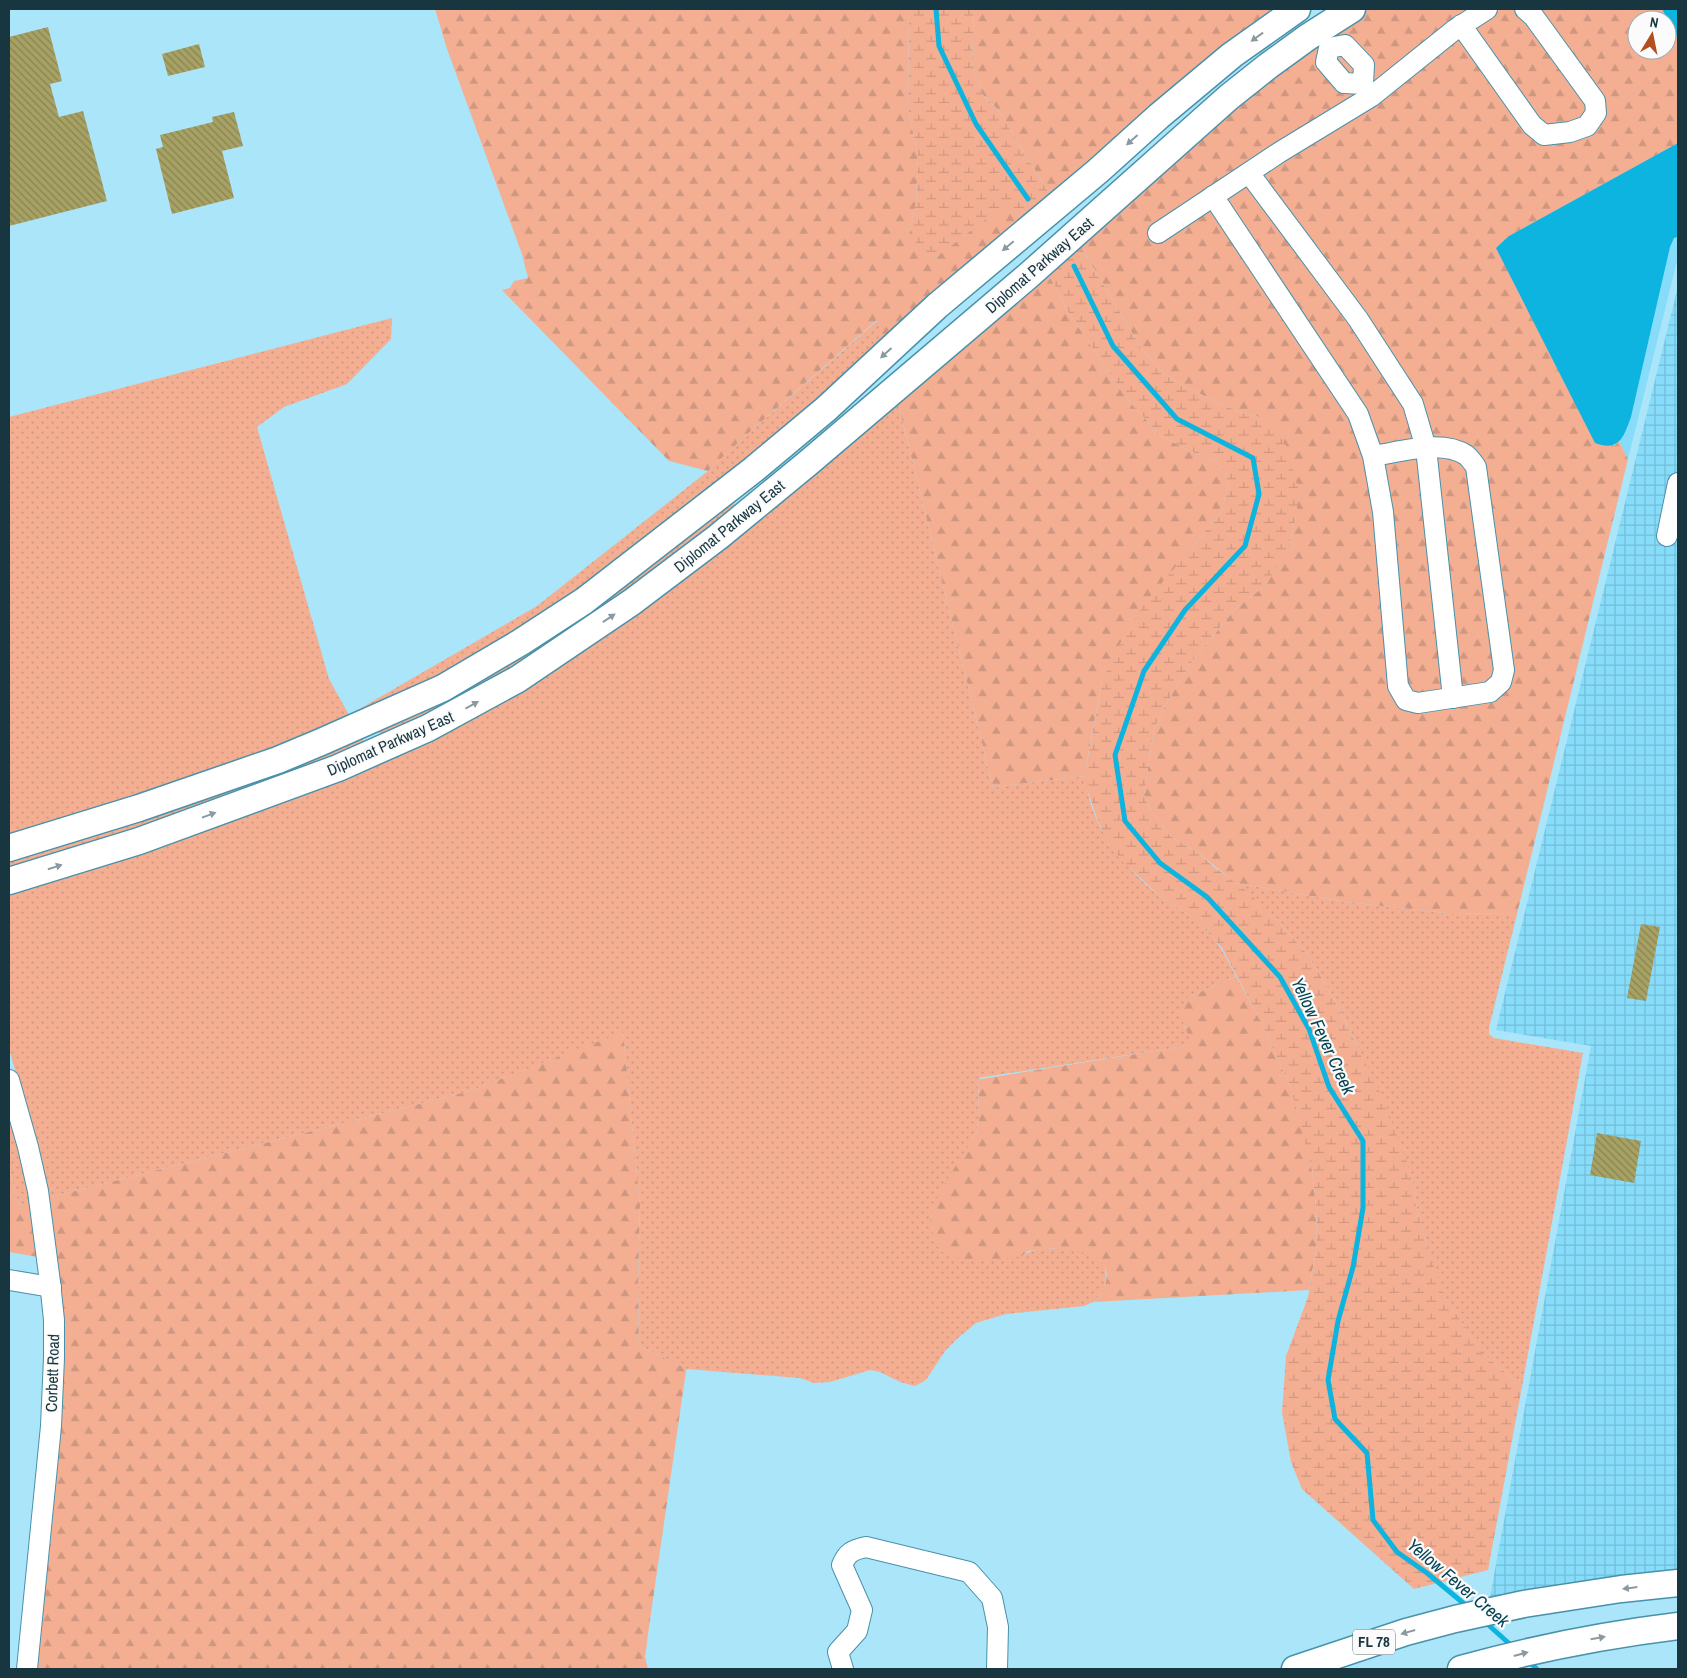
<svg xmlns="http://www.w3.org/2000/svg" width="1687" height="1678" font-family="'Archivo Narrow',sans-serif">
<defs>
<pattern id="industrial-grid" width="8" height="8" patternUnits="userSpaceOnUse" patternTransform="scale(1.25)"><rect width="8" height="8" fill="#87dcfa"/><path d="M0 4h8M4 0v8" fill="none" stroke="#74bdd7"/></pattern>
<pattern id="grass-dots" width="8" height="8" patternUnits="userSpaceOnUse" patternTransform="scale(1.25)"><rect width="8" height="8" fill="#f4af93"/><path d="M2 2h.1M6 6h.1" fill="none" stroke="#d09780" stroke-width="1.8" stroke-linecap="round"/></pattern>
<pattern id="forest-firs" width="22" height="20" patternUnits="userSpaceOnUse" patternTransform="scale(1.25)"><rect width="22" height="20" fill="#f4af93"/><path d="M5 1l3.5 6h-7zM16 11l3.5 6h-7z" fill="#d09780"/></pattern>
<pattern id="wetland-marsh" width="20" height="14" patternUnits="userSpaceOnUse" patternTransform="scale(1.25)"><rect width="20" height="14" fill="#f4af93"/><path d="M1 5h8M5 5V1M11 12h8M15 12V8" fill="none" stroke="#d09780"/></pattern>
<pattern id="building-back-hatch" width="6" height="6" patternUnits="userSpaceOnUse" patternTransform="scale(1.25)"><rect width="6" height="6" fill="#a7a164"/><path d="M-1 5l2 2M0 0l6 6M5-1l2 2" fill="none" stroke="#878454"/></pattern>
</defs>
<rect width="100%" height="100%" fill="#abe5fa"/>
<path fill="#87dcfa" d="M1678 237V261L1676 265 1628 459 1619 441 1627 430 1631 417 1670 246 1674 238Z"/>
<path fill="url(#industrial-grid)" d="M1678 286V1571L1591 1580 1490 1597 1591 1046 1496 1030Z"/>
<g fill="url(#grass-dots)">
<path d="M392 318 391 339 347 384 284 407 257 427 329 679 349 715 537 606 708 471 742 439 878 320 884 344 821 401 579 593 439 679 318 734 9 839V417Z"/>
<path d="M897 399 993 787 1086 776C1088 825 1124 867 1161 897 1167 902 1176 906 1183 911 1191 916 1198 923 1204 928 1219 942 1227 959 1236 976L1187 998 1184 1026 1193 1045 978 1078 979 1119 976 1134 964 1155 1022 1256C1041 1242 1072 1251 1093 1253L1105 1266 1106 1277 1104 1289 1095 1301 1084 1306 1006 1314 976 1323 958 1338 945 1351 926 1380 915 1386 900 1382 880 1372 870 1370 830 1382 814 1383 800 1378 687 1369 686 1371 681 1366 639 1346 638 1286 640 1205 623 1033 470 1091 47 1198 36 1143 9 1049V891L431 737Z"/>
<path d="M730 499 738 509 713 529 514 671 382 739 377 728Z"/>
<path d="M361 735 366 746 263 786 9 872V858Z"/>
<path d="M1235 883 1346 902 1446 913 1517 914 1489 1028V1034L1494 1038 1583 1053 1521 1392 1513 1379 1482 1353 1444 1297 1427 1247 1417 1209 1412 1177 1356 1043 1329 989 1307 954 1276 919Z"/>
<path d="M9 1112 19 1149 31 1203 19 1205 9 1170Z"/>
</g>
<g fill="url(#forest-firs)" fill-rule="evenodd">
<path d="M435 9H909L908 109 918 155 916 204 910 227 931 261 1010 200 1022 223 884 344 877 320 742 439 708 471 669 461 502 290 510 288 514 281 528 278 522 254 447 49Z"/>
<path d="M974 9H1281L1052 198 999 111 983 95 972 63Z"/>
<path d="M1369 9H1662L1678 39V143L1509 236 1614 446 1619 441 1628 459 1517 914 1446 913 1346 902 1235 883 1199 853 1170 836 1149 808 1144 795 1154 729 1165 706 1191 663 1235 609 1266 585 1290 542 1296 516 1259 417 1239 412 1185 387 1163 373 1141 348 1079 243 1234 105 1321 40ZM1637 20H1667V50H1637Z"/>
<path d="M1047 271 1067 310 1127 399 1161 436 1190 451 1217 461 1225 473 1228 484 1222 511 1191 549 1102 681 1091 739 1086 768V776L993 787 897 399Z"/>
<path d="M1236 976 1260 1020 1291 1088 1306 1143 1312 1170 1316 1206 1317 1244 1309 1290 1094 1302C1103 1292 1111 1278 1104 1265 1101 1261 1096 1257 1093 1254L1052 1248 1028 1251 1022 1256 995 1260H966L945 1255 935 1243 930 1223 932 1211 943 1186 976 1134 979 1119 978 1078 981 1079 1192 1045 1180 1015 1187 998Z"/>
<path d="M623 1032 640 1205 638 1286 639 1346 681 1366 686 1371 650 1620 645 1657 648 1669H36L52 1527 56 1463 47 1198 470 1091Z"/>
<path d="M9 1170 19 1205 31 1203 38 1257 9 1252Z"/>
</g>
<g fill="url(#wetland-marsh)">
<path d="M909 9H974L972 63 983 95 999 111 1052 198 1022 223 1010 201 931 261 920 253 910 227 916 204 918 155 908 109Z"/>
<path d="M1079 243 1141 348 1163 373 1185 387 1239 412 1259 417 1275 429 1287 447 1299 492 1296 516 1290 542 1282 558 1266 585 1235 609 1191 663 1165 706 1154 729 1144 795 1149 808 1170 836 1199 853 1213 866 1249 893 1276 919 1307 954 1329 989 1385 1102 1412 1177 1417 1209 1427 1247 1445 1297 1482 1353 1513 1379 1521 1392 1488 1570 1414 1589 1302 1489 1291 1462 1282 1412 1286 1356 1308 1297 1317 1244 1316 1206 1312 1170 1291 1088 1260 1020 1222 948 1206 930 1186 913 1162 898 1121 860 1108 842 1097 819 1086 786V768L1102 681 1118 647 1146 601 1191 549 1222 511 1228 484 1225 473 1217 461 1190 451 1161 436 1127 399 1067 310 1047 271Z"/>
</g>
<g fill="#0cb4df">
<path d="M1662 9H1678V39Z"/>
<path d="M1678 143V237L1674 238 1670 247 1631 417C1624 437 1619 452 1595 443L1496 248 1509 236Z"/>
</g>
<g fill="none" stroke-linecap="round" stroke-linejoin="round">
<g stroke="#0cb4df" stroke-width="5">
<path d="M936 9 939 46 976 124 1028 199"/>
<path d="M1074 266 1113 346 1177 419 1253 458 1259 494 1245 546 1185 610 1144 671 1115 755 1125 821 1160 863 1207 897 1280 977 1309 1029 1329 1087 1363 1141V1208L1353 1267 1338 1321 1328 1380 1335 1419 1367 1453 1373 1520 1397 1552 1427 1573 1468 1607"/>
<path d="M1484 1621 1513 1647"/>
<path d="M1528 1661 1537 1669"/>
</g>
</g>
<g fill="url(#building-back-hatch)">
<path d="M48 27 62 81 50 84 59 117 83 111 107 201 9 226V37Z"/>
<path d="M199 44 205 67 168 76 162 54Z"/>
<path d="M234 112 243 146 222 151 234 198 172 214 156 149 163 147 160 135 213 122 212 117Z"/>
<path d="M1641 924 1660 927 1646 1001 1627 998Z"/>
<path d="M1597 1133 1641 1141 1634 1183 1590 1175Z"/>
</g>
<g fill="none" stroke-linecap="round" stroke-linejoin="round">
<g stroke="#4891aa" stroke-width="22">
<g id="minor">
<path d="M1461 25 1532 125 1544 135 1570 132 1587 126 1596 113 1595 101 1534 17 1525 9"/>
<path d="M1345 45 1364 65 1363 84 1344 83 1326 62 1329 48Z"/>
<path d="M1249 173 1358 319 1413 404 1426 448 1453 698"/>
<path d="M1213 196 1358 414 1373 456 1383 512 1398 686 1406 700 1418 703 1490 692 1501 682 1504 670 1476 467C1473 463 1470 458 1466 455 1442 439 1400 452 1373 456"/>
<path d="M1158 233 1280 152 1372 96 1453 31 1487 9"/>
<path d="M1667 536 1678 483"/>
<path d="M9 1080 28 1147 38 1191 50 1282 54 1320V1358L51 1426 27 1669"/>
<path d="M9 1280 51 1287"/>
<path d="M843 1669 838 1652 857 1631 862 1610 842 1565C847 1553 852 1550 866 1547L969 1572 992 1598 998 1627 997 1669"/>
</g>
</g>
<g stroke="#4891aa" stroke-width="29">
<g id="major">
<path d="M9 848 139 808 278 760 321 742 443 688 521 642 584 601 753 470 826 409 937 306 1098 171 1159 116 1232 55 1297 9"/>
<path d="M9 881 139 841 338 768 428 728 518 679 632 602 718 537 808 463 1029 275 1229 97 1268 66 1308 37 1352 9"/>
<path d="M1295 1669 1406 1632 1455 1619 1524 1604 1621 1589 1678 1583"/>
<path d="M1461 1669C1533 1649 1604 1635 1678 1626"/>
</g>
</g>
<use href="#minor" stroke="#fff" stroke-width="20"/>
<use href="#major" stroke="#fff" stroke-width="26"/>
</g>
<defs><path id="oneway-solid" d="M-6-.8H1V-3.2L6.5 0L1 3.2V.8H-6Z" transform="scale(1.25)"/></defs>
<g fill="#8b9aa0">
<use href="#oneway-solid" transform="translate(1257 37) rotate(144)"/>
<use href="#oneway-solid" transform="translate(1132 140) rotate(138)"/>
<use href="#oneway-solid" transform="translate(1008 246) rotate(140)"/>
<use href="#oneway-solid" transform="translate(886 353) rotate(138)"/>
<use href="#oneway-solid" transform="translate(609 618) rotate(-34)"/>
<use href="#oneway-solid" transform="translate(472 705) rotate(-29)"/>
<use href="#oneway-solid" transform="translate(209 815) rotate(-20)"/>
<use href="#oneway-solid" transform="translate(55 867) rotate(-17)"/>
<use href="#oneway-solid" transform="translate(1630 1588) rotate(173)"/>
<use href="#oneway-solid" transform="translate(1408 1632) rotate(164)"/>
<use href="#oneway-solid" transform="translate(1598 1638) rotate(-10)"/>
<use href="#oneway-solid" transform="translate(1521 1654) rotate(-15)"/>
</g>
<g text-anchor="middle" stroke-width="4.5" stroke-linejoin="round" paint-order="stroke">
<rect fill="#fbfbfb" stroke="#5b7178" stroke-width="1" x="1353" y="1629.5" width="42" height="25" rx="4"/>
<g font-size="15" font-weight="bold" fill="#173640">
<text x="1374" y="1647">FL 78</text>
</g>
<g font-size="16" fill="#173640" stroke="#fbfbfb">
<text transform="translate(1039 265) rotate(-41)" y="6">Diplomat Parkway East</text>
<text transform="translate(729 526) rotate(-39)" y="6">Diplomat Parkway East</text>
<text transform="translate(390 743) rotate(-24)" y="6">Diplomat Parkway East</text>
<text transform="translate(52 1373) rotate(-88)" y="6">Corbett Road</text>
</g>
<g font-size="18" font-style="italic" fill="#044455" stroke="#fbfbfb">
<text transform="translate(1323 1036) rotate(65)" y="6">Yellow Fever Creek</text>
<text transform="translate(1458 1583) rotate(40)" y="6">Yellow Fever Creek</text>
</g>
</g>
<rect width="1687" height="1678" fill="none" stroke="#173640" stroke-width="20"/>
<g transform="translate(1652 35) rotate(10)"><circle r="24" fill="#fbfbfb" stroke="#a0acb0"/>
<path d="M0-4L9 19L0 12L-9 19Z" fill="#b34e1e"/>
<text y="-8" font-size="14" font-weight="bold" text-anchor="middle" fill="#173640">N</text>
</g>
</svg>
